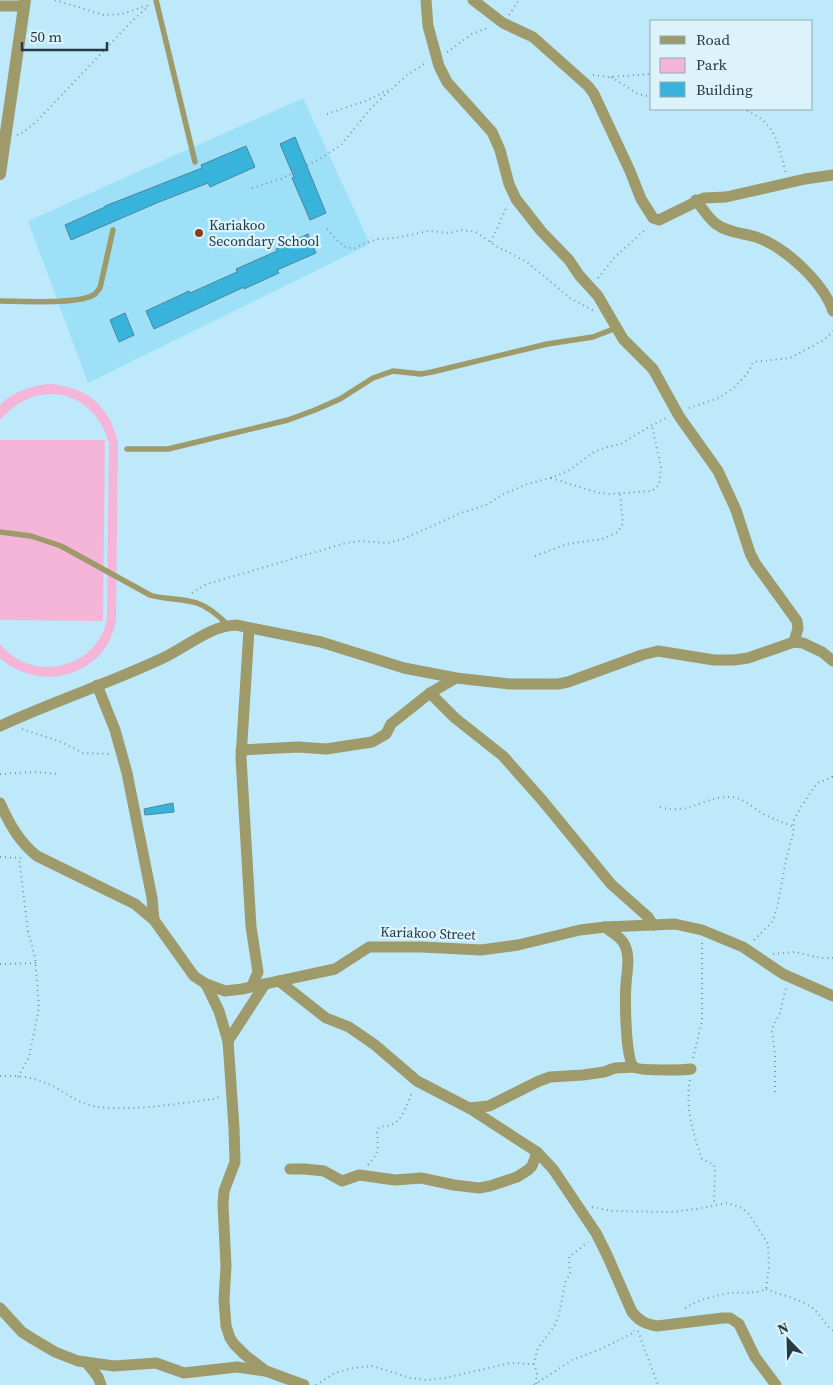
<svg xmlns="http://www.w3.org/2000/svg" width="833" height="1385" font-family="'Source Serif 4',serif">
<rect width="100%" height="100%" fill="#bde9fb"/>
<path fill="#9ee0f8" d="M303 98 370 244 88 383 28 221Z"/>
<g fill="#f4b5d9">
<path d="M52 384C88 388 109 406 118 442L116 620C107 676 40 694 0 658V644C31 684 99 669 107 618L109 443C94 389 36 377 0 420V405C14 391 32 385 52 384Z"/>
<path d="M0 440H105L103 621 0 620Z"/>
</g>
<g fill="#38b4dc" stroke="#508599">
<path d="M295 137 326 213 310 220 292 178 294 177 280 144Z"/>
<path d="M246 146 255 167 210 187 208 183 159 202 71 240 65 225 105 207V206L202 168 201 165Z"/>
<path d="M308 234 316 253 277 270 279 273 244 289V287L154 329 146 311 189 291 190 293 237 272 236 269 277 251 276 249Z"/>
<path d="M125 313 134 335 119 342 110 320Z"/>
<path d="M173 803 174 812 145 815 144 809Z"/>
</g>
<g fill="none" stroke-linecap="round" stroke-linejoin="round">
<g stroke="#7799a7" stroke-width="2" stroke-dasharray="1 4" stroke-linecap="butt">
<path d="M55 0 104 15 122 14 149 5"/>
<path d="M509 15 519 0"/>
<path d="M447 52 472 34 490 27"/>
<path d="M593 75 608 77 652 74"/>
<path d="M611 77 638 94 652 97"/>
<path d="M742 109C776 121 777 141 786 173"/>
<path d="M327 114 368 100 388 90"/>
<path d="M17 135 24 132 39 119 132 21 149 6"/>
<path d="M252 188 281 179 323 157 342 144 371 108 407 75 427 62"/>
<path d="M327 229 339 242 347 248H355L365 243 377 239 395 238 429 231 449 233 463 230 476 232 496 246 527 262 570 298 594 311"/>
<path d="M491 242 507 206"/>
<path d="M598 278 615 257 647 228"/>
<path d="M689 408 719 398 736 386 749 371 753 362 790 358 824 340 833 331"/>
<path d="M551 478 599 493 609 494 652 491 659 485 661 467 652 426"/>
<path d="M535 556 567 544 602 539 618 532 623 523 620 494"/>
<path d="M192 593 207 584 346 543 360 541 387 543 403 539 461 513 486 505 502 495 527 484 550 478 568 471 594 452 607 447 621 444 652 425 668 417"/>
<path d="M22 729 59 741 83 753 109 754"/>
<path d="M0 774 34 772 59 774"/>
<path d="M832 777 833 772"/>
<path d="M660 807C690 816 703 796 731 797 742 797 753 808 762 813 772 819 783 822 794 827"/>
<path d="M0 857 23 858"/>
<path d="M754 940 773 921 778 903 786 860 793 834 794 820 801 807 817 783 833 777"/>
<path d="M773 954 794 952 822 958H833"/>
<path d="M0 964 36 963"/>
<path d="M693 1058 702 1021V942"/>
<path d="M0 1076C15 1075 32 1077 46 1083 59 1088 70 1098 83 1103 113 1115 181 1103 214 1099L220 1096"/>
<path d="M18 1077 29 1057 39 1008 35 957 28 931 19 858"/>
<path d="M690 1080C685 1107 693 1133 702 1159L714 1165 715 1168 714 1205"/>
<path d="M775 1092V1054L772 1032 773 1026 780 1013 786 988"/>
<path d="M368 1165C382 1150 377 1147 377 1129 382 1125 387 1127 393 1124 403 1119 408 1102 412 1092"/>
<path d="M592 1207 613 1211 670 1212 697 1209 727 1203 742 1208 749 1214 768 1244 769 1267 766 1289C755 1294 743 1292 731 1293 720 1294 689 1302 683 1311"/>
<path d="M766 1289C781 1295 798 1298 811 1307 820 1313 823 1323 833 1331"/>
<path d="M638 1331 658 1385"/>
<path d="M536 1384 537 1374 534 1364 535 1358 538 1348 554 1327 559 1314 565 1283 570 1273 569 1257 588 1242"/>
<path d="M316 1385 335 1373 352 1368 373 1366 410 1378 426 1380 445 1378 510 1363 534 1364"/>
<path d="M534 1385 572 1360 601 1349 633 1333 634 1330"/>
</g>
<g stroke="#9e9a69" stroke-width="5.5">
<path d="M156 0 195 162"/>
<path d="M0 301C20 301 80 305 95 294 96 293 99 289 100 288L113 230"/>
<path d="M127 449H168L288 420 315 410 340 399 373 378 393 371 421 374 432 372 547 344 593 337 616 328"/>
<path d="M0 532 31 536 61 546 150 595C166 600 181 598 197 603 209 607 219 616 228 625"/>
</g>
<g stroke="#9e9a69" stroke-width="11">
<path d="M426 0 428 26 439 66 447 82 492 132 500 150 509 184 516 199 541 231 569 260 579 275 598 296 623 339 653 369 679 416 718 471 736 510 750 553 755 563 797 621 798 628 794 642"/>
<path d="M473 0 503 23 533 37 588 86 594 94 630 171 641 199 653 218 659 220 704 198 726 197 805 179 833 175"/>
<path d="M0 6H24"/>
<path d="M696 200C702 208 708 218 716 224 728 233 743 233 756 237 785 247 823 282 833 311"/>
<path d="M249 629 241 758 251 927 258 972 252 986"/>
<path d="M97 685 115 730 127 773 152 898 154 920"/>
<path d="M430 693 455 718 503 756 542 800 611 884 648 917 653 925"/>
<path d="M0 726C54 701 110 683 163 658 187 647 209 626 236 625L321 642 404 668 456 678 510 684H558L568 682 642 655 658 651 714 660H734L748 658 794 642 803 643 822 652 833 661"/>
<path d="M241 750 298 747 326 749 372 742 386 734 391 724 430 693 456 678"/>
<path d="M0 803C9 823 19 842 37 856L135 904 154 920 194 976 206 984 225 991 242 989 335 969 369 947H422L481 950 518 945 580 930 605 927 675 924 702 930 743 947 783 974 833 996"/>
<path d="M605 927C611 932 619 936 623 942 631 954 627 970 626 984 625 996 625 1061 634 1067 639 1071 684 1070 691 1069"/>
<path d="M279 981 326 1018 349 1027 375 1045 417 1081 469 1108 537 1152 553 1169 596 1233 607 1255 632 1312C639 1321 646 1324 657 1326L723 1318H730L739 1324 755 1357 776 1385"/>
<path d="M206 984 219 1011 228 1041 234 1128 235 1162 224 1191 223 1205 226 1266 224 1300 226 1326 230 1338 234 1344 245 1355 266 1371 304 1385"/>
<path d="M228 1041 265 984"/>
<path d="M469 1108 489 1106 539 1081 550 1077 583 1075 604 1072 615 1068 634 1067"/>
<path d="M290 1169H305L324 1171 342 1181 359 1175 395 1180 421 1178 454 1185 479 1188 490 1186 517 1177 528 1170 532 1166 537 1152"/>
<path d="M0 1308 22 1332 33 1339 55 1352 78 1361 114 1366 156 1363 184 1373 237 1367 265 1371"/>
<path d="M87 1363 98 1377 101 1385"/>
</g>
<path stroke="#9e9a69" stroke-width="12" d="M0 174 25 0"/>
</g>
<circle fill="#87401f" stroke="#ddf3fb" stroke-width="2" cx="199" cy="233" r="5"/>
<g text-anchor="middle" stroke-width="4.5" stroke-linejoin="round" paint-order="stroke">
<g font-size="14" fill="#253b44" stroke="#ddf3fb" text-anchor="start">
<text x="209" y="230">Kariakoo<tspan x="209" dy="16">Secondary School</tspan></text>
</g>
<g font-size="14" fill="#253b44" stroke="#ddf3fb">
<text transform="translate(428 933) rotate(2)" y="5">Kariakoo Street</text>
</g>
</g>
<rect x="650" y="20" width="162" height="90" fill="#ddf3fb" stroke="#93a9b2"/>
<rect x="660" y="36" width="25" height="8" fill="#9e9a69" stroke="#93a9b2"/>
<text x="696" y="45" font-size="15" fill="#253b44">Road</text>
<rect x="660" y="58" width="25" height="15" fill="#f4b5d9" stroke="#93a9b2"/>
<text x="696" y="70" font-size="15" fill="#253b44">Park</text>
<rect x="660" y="82" width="25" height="15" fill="#38b4dc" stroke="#93a9b2"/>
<text x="696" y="95" font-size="15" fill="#253b44">Building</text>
<g transform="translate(788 1340) rotate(337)" stroke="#ddf3fb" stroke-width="4" paint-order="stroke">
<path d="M0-4L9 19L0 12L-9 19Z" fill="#253b44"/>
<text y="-8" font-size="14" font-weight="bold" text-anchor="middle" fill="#253b44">N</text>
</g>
<path d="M22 42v8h85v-8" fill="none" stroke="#253b44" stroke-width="2.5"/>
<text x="30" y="42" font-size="15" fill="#253b44" stroke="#ddf3fb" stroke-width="4" paint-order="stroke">50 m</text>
</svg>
